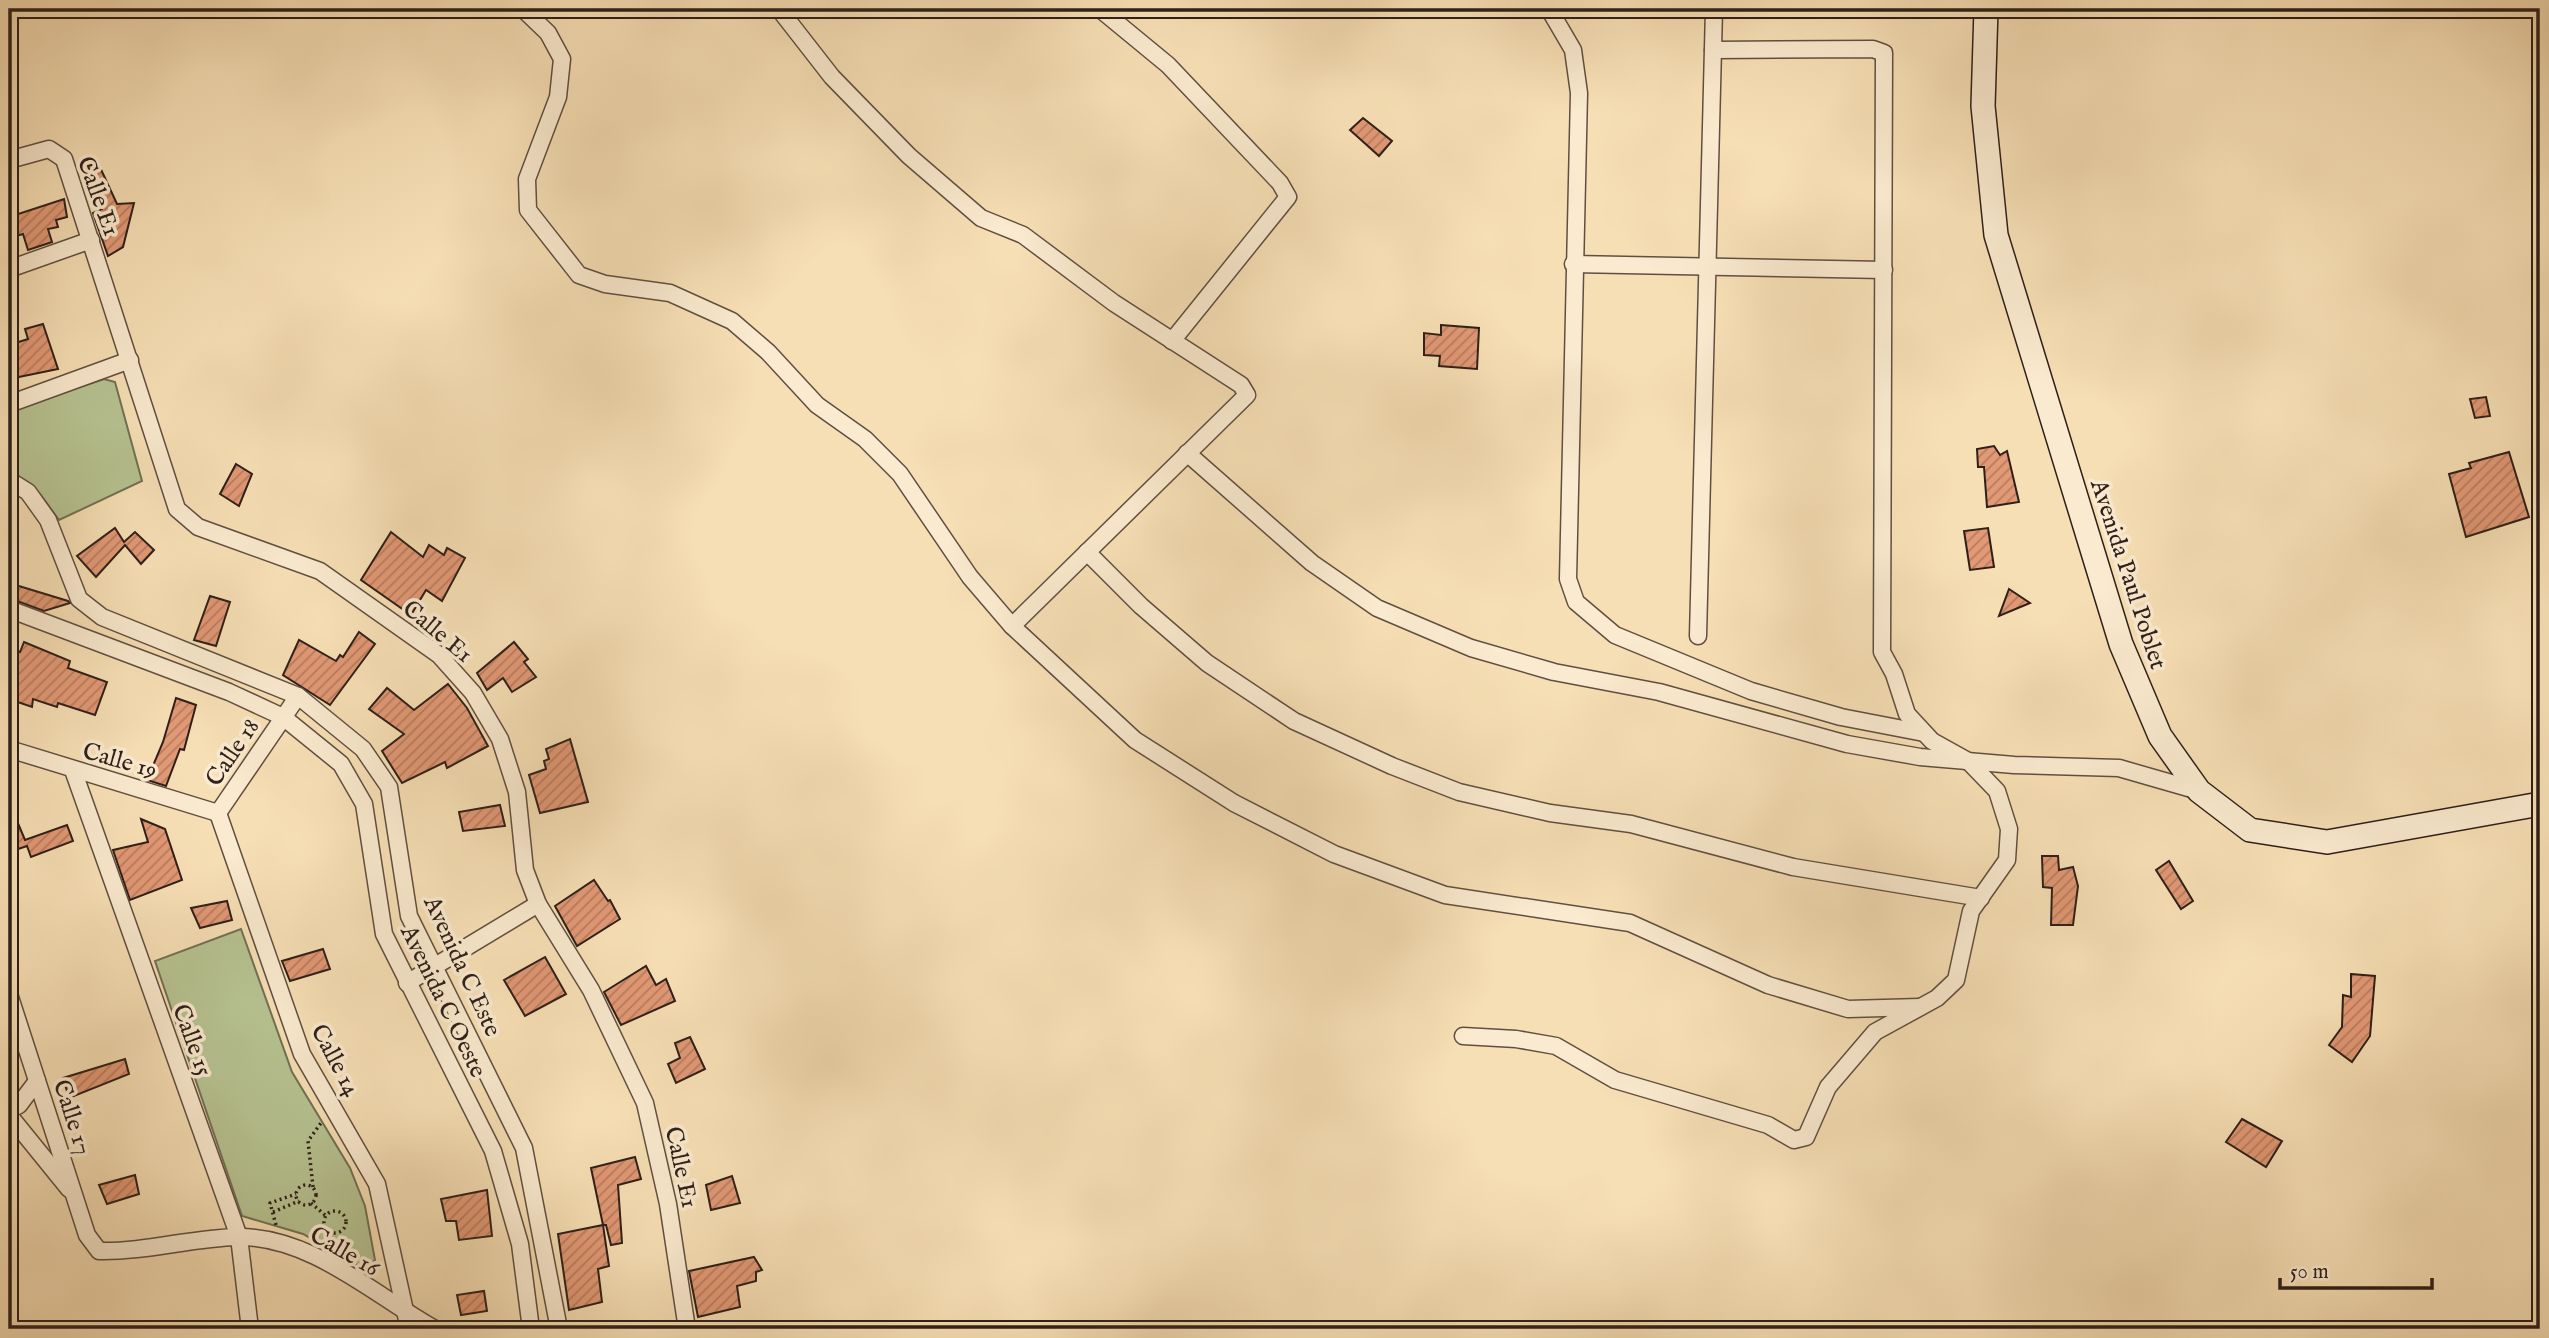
<svg xmlns="http://www.w3.org/2000/svg" width="2549" height="1338" font-family="'IM FELL English',serif">
<defs>
<pattern id="building-hatch" width="6" height="6" patternUnits="userSpaceOnUse" patternTransform="scale(1.75)"><rect width="6" height="6" fill="#e29975"/><path d="M-1 1l2-2M0 6l6-6M5 7l2-2" fill="none" stroke="#b87c5f"/></pattern>
</defs>
<rect width="100%" height="100%" fill="#f7dfb5"/>
<filter id="stains"><feTurbulence type="fractalNoise" baseFrequency=".00286" numOctaves="4"/><feColorMatrix values="0 0 0 0 .2 0 0 0 0 .09 0 0 0 0 .02 0 0 0 .5 -.17"/></filter>
<radialGradient id="worn" r=".72"><stop offset=".6" stop-color="#630" stop-opacity="0"/><stop offset="1" stop-color="#630" stop-opacity=".3"/></radialGradient>
<g fill="#b7c392" stroke="#727156" stroke-width="2">
<path d="M104 379 115 382 142 481 59 520 40 494 9 473V410Z"/>
<path d="M241 929 292 1072 350 1168 365 1206 375 1260 366 1270 303 1234 242 1216 155 961Z"/>
</g>
<g fill="url(#building-hatch)" stroke="#2e1f19" stroke-width="2">
<path d="M1363 118 1392 141 1379 156 1350 130Z"/>
<path d="M98 163 117 204 134 203 123 247 108 256 93 213 102 209 88 166Z"/>
<path d="M64 199 67 217 56 220 58 227 48 229 52 242 28 250 23 234 9 238V217Z"/>
<path d="M43 324 58 369 9 379V345L28 339 25 329Z"/>
<path d="M1441 325 1479 328 1477 369 1439 366 1440 356 1424 355V333L1441 335Z"/>
<path d="M2486 397 2490 416 2475 418 2470 399Z"/>
<path d="M1994 446 2000 455 2007 451 2019 502 1987 507 1984 467H1978L1977 449Z"/>
<path d="M2509 452 2529 517 2466 537 2449 474 2471 468 2469 463Z"/>
<path d="M236 464 252 474 239 506 220 494Z"/>
<path d="M115 528 124 542 135 532 154 550 141 564 125 545 96 577 77 556Z"/>
<path d="M1988 528 1994 567 1970 570 1964 531Z"/>
<path d="M391 532 423 557 429 545 444 555 447 548 465 558 442 601 426 590 411 615 361 580Z"/>
<path d="M9 583 68 601 70 603 44 611 9 598Z"/>
<path d="M2009 589 2030 603 1999 616Z"/>
<path d="M210 596 230 602 216 646 194 640Z"/>
<path d="M359 632 375 644 330 705 283 675 299 640 336 661 340 655 343 657Z"/>
<path d="M24 642 70 661 68 668 107 682 95 715 58 703 57 707 33 699 32 707 9 699V648L20 652Z"/>
<path d="M514 642 528 659 524 662 536 677 512 692 503 678 487 690 477 673Z"/>
<path d="M448 684 467 708 488 746 447 768 445 762 402 783 382 751 404 734 369 709 387 688 414 710Z"/>
<path d="M176 698 196 705 184 750 180 749 166 786 147 780 163 742Z"/>
<path d="M570 739 588 802 540 813 529 775 546 769 544 761 549 759 546 749Z"/>
<path d="M9 802 25 840 67 825 73 841 31 857 27 846 9 852Z"/>
<path d="M500 805 505 826 463 831 459 812Z"/>
<path d="M141 819 165 829 182 880 130 900 113 850 148 842Z"/>
<path d="M2042 856H2058L2059 870 2073 867 2078 886 2073 925H2051L2052 888 2043 887Z"/>
<path d="M2169 861 2193 901 2181 909 2156 870Z"/>
<path d="M594 880 608 901 610 900 620 919 577 946 555 906Z"/>
<path d="M227 901 232 920 200 928 191 908Z"/>
<path d="M323 949 330 969 290 981 282 961Z"/>
<path d="M545 957 566 994 525 1016 504 980Z"/>
<path d="M646 966 656 985 666 979 675 1001 621 1025 604 992Z"/>
<path d="M2351 974 2375 976 2370 1036 2352 1062 2329 1045 2342 1027 2343 995 2351 997Z"/>
<path d="M690 1037 705 1069 676 1083 668 1064 680 1058 675 1043Z"/>
<path d="M125 1059 129 1074 69 1098 63 1078Z"/>
<path d="M2242 1119 2282 1141 2266 1167 2226 1142Z"/>
<path d="M635 1157 641 1179 618 1185 622 1243 611 1245 606 1225H603L591 1168Z"/>
<path d="M135 1175 139 1194 107 1204 99 1185Z"/>
<path d="M732 1176 740 1203 711 1210 706 1185Z"/>
<path d="M487 1190 492 1236 459 1240 456 1221H446L441 1199Z"/>
<path d="M603 1225 609 1266 598 1269 602 1302 569 1310 558 1234Z"/>
<path d="M754 1257 762 1270 756 1272V1281L737 1286 740 1307 698 1317 689 1271Z"/>
<path d="M484 1291 487 1311 461 1315 457 1295Z"/>
</g>
<g fill="none" stroke-linecap="round" stroke-linejoin="round">
<g stroke="#604f40" stroke-width="19">
<g id="street">
<path d="M523 9 548 33 562 59 558 97 527 179 528 210 579 275 605 284 670 293 732 321 768 352 817 405 865 439 900 474 970 577 1012 626 1135 740 1234 803 1334 854 1445 895 1630 923 1768 985 1848 1009 1920 1007"/>
<path d="M779 9 832 77 909 156 981 218 1023 235 1114 303 1241 385 1247 395 1012 626"/>
<path d="M1100 9 1168 65 1280 183 1288 197 1172 341"/>
<path d="M1549 9 1573 50 1579 93 1568 579 1576 602 1615 635 1751 691 1841 717 1924 733"/>
<path d="M9 160 49 149 64 159 177 509 198 527 320 571 439 655 473 693 500 739 517 792 525 870 538 904 591 990 645 1103 668 1204 687 1329"/>
<path d="M1573 264 1884 270"/>
<path d="M9 269 91 240"/>
<path d="M9 404 130 360"/>
<path d="M1187 453 1312 563 1377 608 1471 648 1554 672 1659 692 1847 744 1920 757 2014 765 2119 768 2199 791"/>
<path d="M9 480 28 492 48 520 79 599 102 617 298 696 363 749 389 787 409 916 524 1148 559 1329"/>
<path d="M1087 552 1141 606 1207 663 1294 721 1392 766 1459 792 1550 813 1631 824 1793 867 1981 898"/>
<path d="M9 609 229 692 283 717 341 764 364 804 384 934 493 1151 520 1244 531 1329"/>
<path d="M1698 636 1714 9"/>
<path d="M9 749 218 813"/>
<path d="M73 770 239 1237 250 1329"/>
<path d="M218 813 302 1054 377 1184 409 1329"/>
<path d="M218 813 298 696"/>
<path d="M407 983 538 904"/>
<path d="M9 994 87 1235 99 1251C146 1252 191 1238 238 1237 311 1236 374 1295 435 1329"/>
<path d="M1463 1036 1516 1039 1556 1046 1615 1080 1768 1125 1794 1140 1806 1137 1828 1087 1875 1032 1937 998 1956 980 1971 911 2007 860 2009 829 1997 791 1968 761 1932 741 1907 714 1894 674 1882 652 1884 53 1873 49 1713 50"/>
<path d="M9 1110 19 1105 37 1081"/>
<path d="M9 1115 69 1189"/>
</g>
</g>
<g stroke="#2e1f19" stroke-width="26">
<path id="secondary" d="M1986 9 1983 106 1996 235 2121 644 2160 736 2199 791 2250 830 2327 842 2540 804"/>
</g>
<g stroke="#2e1f19" stroke-width="3.5" stroke-dasharray="2 3.5" stroke-linecap="butt">
<circle cx="306" cy="1195" r="10"/>
<path d="M313 1187 308 1141 321 1123"/>
<path d="M311 1203 325 1215"/>
<circle cx="335" cy="1222" r="11"/>
<path d="M273 1212 299 1201"/>
<path d="M276 1225 270 1203 296 1194"/>
</g>
<use href="#street" stroke="#faeacf" stroke-width="16"/>
<use href="#secondary" stroke="#faeacf" stroke-width="23"/>
</g>
<g text-anchor="middle" stroke-width="7" stroke-linejoin="round" paint-order="stroke">
<g font-size="24" fill="#2e1f19" stroke="#faeacf">
<text transform="translate(99 196) rotate(70)" y="8">Calle E1</text>
<text transform="translate(2129 574) rotate(72)" y="8">Avenida Paul Poblet</text>
<text transform="translate(438 631) rotate(40)" y="8">Calle E1</text>
<text transform="translate(232 752) rotate(-56)" y="8">Calle 18</text>
<text transform="translate(120 760) rotate(16)" y="8">Calle 19</text>
<text transform="translate(463 966) rotate(65)" y="8">Avenida C Este</text>
<text transform="translate(444 1001) rotate(64)" y="8">Avenida C Oeste</text>
<text transform="translate(193 1040) rotate(70)" y="8">Calle 15</text>
<text transform="translate(336 1060) rotate(62)" y="8">Calle 14</text>
<text transform="translate(73 1117) rotate(72)" y="8">Calle 17</text>
<text transform="translate(682 1167) rotate(78)" y="8">Calle E1</text>
<text transform="translate(345 1251) rotate(30)" y="8">Calle 16</text>
</g>
</g>
<rect width="2549" height="1338" fill="none" stroke="#f7dfb5" stroke-width="35"/>
<rect x="10" y="10" width="2528" height="1317" fill="none" stroke="#2e1f19" stroke-width="3.5"/>
<rect x="18" y="18" width="2514" height="1303" fill="none" stroke="#2e1f19" stroke-width="2"/>
<path d="M2280 1278v10h152v-10" fill="none" stroke="#2e1f19" stroke-width="3.5"/>
<text x="2290" y="1278" font-size="21" fill="#2e1f19" stroke="#faeacf" stroke-width="5" paint-order="stroke">50 m</text>
<rect width="100%" height="100%" filter="url(#stains)"/>
<rect width="100%" height="100%" fill="url(#worn)"/>
</svg>
